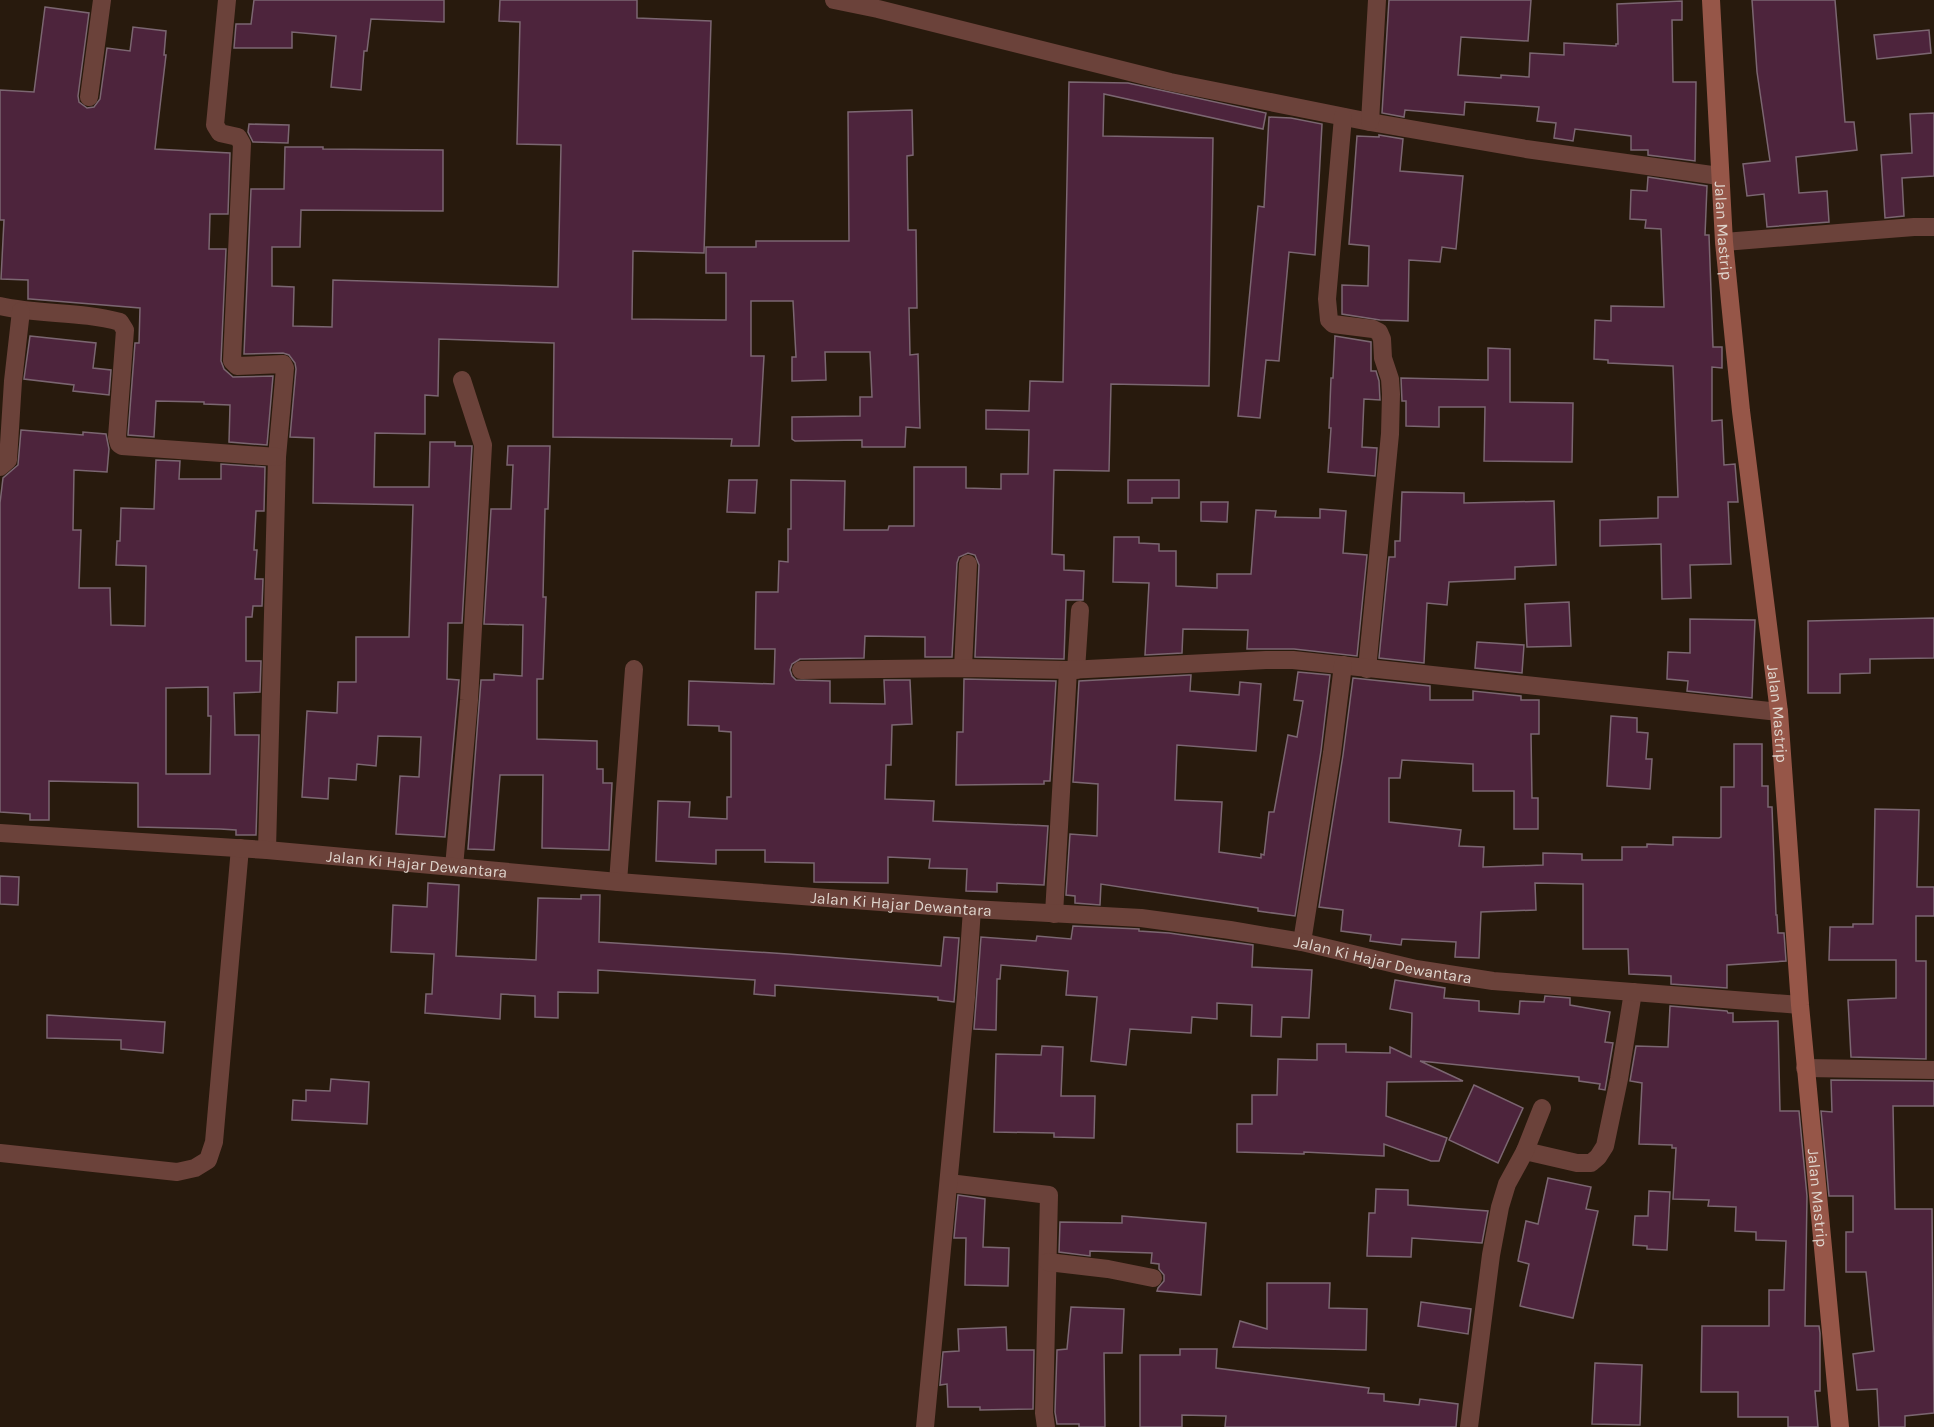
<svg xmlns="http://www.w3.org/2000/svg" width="1934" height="1427" font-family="Karla,sans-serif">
<rect width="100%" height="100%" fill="#281a0d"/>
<g fill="#4d243c" stroke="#7b6671" stroke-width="1.5" fill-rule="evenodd">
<path d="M254 0H444V22L371 19 367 51H364L361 90 331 87 336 36 292 32V48H234L236 24H251Z"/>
<path d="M500 0H637V18L711 21 704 253 633 251 632 319 726 320V273H706V247H756V241H849L848 112 912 110 913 155 907 156 908 230H916L917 308H909L910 355 918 354 920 428 906 427 905 447H862V440L795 441 792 439V417L860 416V397H872L870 352H825L826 380 792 381V357H796L793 301H751V356H764L759 446H731L732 439 553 437 554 343 439 339 438 396 425 395V434L375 433 374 487H429L430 442H455V446H472L462 623H448L447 679 459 680 445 837 396 834 400 776 419 777 421 737 378 736 376 766 357 764 356 780 329 778 328 799 302 797 307 711 337 713 338 682H356V637H409L413 505 313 503 314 438 290 437 296 369 295 363 289 355 283 353 244 354 251 189H284L285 147H323V149L443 150V211L301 210 300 247H272V286L294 287 293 326 332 327 333 280 558 287 561 145 517 144 520 22 499 21Z"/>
<path d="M1389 0H1531L1528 41 1461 37 1458 75 1501 78V75L1529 77 1530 53 1564 55V43L1616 46V44H1618L1617 4 1682 1V20H1672L1673 82H1696L1695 161 1648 155V150H1631V136L1575 129 1573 141 1554 138 1556 123 1537 121 1539 107 1465 102 1464 115 1405 110 1404 117 1382 113Z"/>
<path d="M1752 0H1835L1845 122H1854L1857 150 1796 157 1799 193 1827 191 1829 222 1767 227 1764 194 1747 196 1743 164 1770 161 1757 72Z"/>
<path d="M45 7 89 13 78 96 79 102 87 108 94 107 100 99 107 48 130 51 133 27 166 31 164 55H166L155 149 230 153 228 214H210L209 249H226L221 361 224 369 233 377 273 376 267 445 229 442 230 405 204 404V402L156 401 154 437 128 435 135 343H139L140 308 30 299H28V280L1 279 4 220H0V90L34 92Z"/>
<path d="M1929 30 1931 53 1877 59 1874 35Z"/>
<path d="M1069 82 1128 83 1266 113 1263 129 1104 94 1103 136 1213 138 1209 386 1111 384 1109 471 1054 470 1052 554 1064 555V570L1084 571 1083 600H1066L1064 659 975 657 979 565 975 555 968 553 959 557 957 563 952 657H925V637L865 636 864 658 800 659 792 664 790 670 792 676 796 680 830 681V703L885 704 884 680H910L912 724 892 725 891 765H886L885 799 934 801 933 821 1048 826 1044 885 997 883V892L966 891 967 869 929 868 930 859 888 857V883L814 882V863L765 862V850H716V864L656 861 658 801 690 802 689 817 727 819V797H731V732L719 731V726L688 725 689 681 774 684 775 649H755L756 592H778L779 561 788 562V529H791V480L845 481 844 530H888L889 526H914V467H966V488L1001 489V474H1028L1029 430 986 429V410L1029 411 1030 381 1063 382Z"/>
<path d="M1934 113V176L1902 178 1904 216 1885 218 1881 155 1912 153 1910 114Z"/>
<path d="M1269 117 1291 118 1322 124 1315 255 1289 252 1279 361 1266 360 1260 418 1238 416 1258 206 1264 207Z"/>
<path d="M249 124 289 125 288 143 253 142 248 132Z"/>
<path d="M1379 135 1403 139 1400 171 1463 176 1456 249 1442 247 1440 262 1409 260 1408 321 1380 320 1342 314V285L1368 286 1369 246 1349 244 1357 136 1379 137Z"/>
<path d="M1648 177 1707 186 1705 235H1709L1713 347H1722V368L1712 367V421L1722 420 1724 465 1735 464 1738 502H1728L1731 564 1690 565 1691 598 1662 599 1661 544 1600 546V520L1658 518V497H1678L1673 366 1608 363V360L1594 359 1595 320 1611 321V306L1664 307 1661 229 1645 228 1646 220 1630 219 1631 190 1647 191Z"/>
<path d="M30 336 96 343 93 368 111 370 109 395 73 391 74 385 24 379Z"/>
<path d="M1335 336 1371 342V371H1376L1379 381 1380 400 1364 399 1362 447 1377 448 1375 476 1328 472 1331 428H1329L1331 378H1333Z"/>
<path d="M1488 348 1510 349V402L1573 403 1572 462 1484 461 1485 407H1439V427L1406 426V401H1402L1401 378 1488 380Z"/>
<path d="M21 430 83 435V432L106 434 109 449 107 472 74 470 73 530H81L79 588H110L111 625 145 626 146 566 116 565 117 541H120L121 508 154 509 156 460 180 461 179 479H221V464L265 467 264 511H256L254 550H257L255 579H263L262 606H253L252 617H246V661H261L260 692 234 693 235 735H259L256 835H236V830L220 829 138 827V783L49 781V820H30V814L0 812V503L3 478 18 465ZM208 687V716H211L210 774H166V688Z"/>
<path d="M508 446H550L548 509H545L543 597H546L543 679H537V739L597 741V769H603V783H612L609 850 542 848 543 775H500L494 850 468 849 481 680H494V674L522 676 523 625 484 624 491 509H511L513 465H507Z"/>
<path d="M729 480H757L755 513 727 512Z"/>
<path d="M1128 480H1179V498H1152V503H1128Z"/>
<path d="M1402 492 1464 493V503L1554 501 1556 565 1515 567V579L1449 582 1447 605 1427 603 1424 663 1379 658 1389 557H1395V541H1400Z"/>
<path d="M1201 502H1228L1227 522 1201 521Z"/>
<path d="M1320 509 1346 511 1343 553 1367 555 1357 656 1294 649H1247L1248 630 1183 629 1182 653 1145 655 1149 583 1113 582 1114 537H1139V543L1159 544V551H1176V586L1217 588V574H1251L1256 510 1276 511 1275 517 1320 518Z"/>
<path d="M1569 602 1571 646 1527 647 1525 604Z"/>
<path d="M1934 618V658L1870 659V673L1840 674V693H1808V621Z"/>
<path d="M1690 619 1755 620 1752 698 1687 691 1688 681 1667 679 1668 652 1690 653Z"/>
<path d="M1477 642 1524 645 1522 673 1475 668Z"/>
<path d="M1298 672 1330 675 1321 751 1295 916 1258 911V908L1101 884 1100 905 1075 903V896L1066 895 1070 834 1097 836 1098 784 1073 782 1079 681 1189 675H1191L1190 691 1239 695 1240 682 1261 684 1256 751 1177 745 1175 800 1222 802 1219 852 1261 858V854L1264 855 1269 812H1274L1288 735 1297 737 1303 701 1294 700Z"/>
<path d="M1353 678 1430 686V700H1473V691L1521 696V700H1539V734H1531L1532 798H1538V829H1514V791H1473V764L1402 760 1400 778H1389V822L1461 830 1459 846 1484 847 1483 867 1543 865V853L1582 854V860H1622V847H1647V844L1673 845V837L1719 838 1721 837V787H1734V744H1762V786H1768V807H1772L1776 915H1777L1778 933H1784L1786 961 1727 965V988L1671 984V976L1629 974 1628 949H1583V884L1535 883 1536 910 1481 912 1479 958 1455 957 1456 942 1402 939 1401 945 1370 941 1371 935 1341 931 1343 910 1319 907 1343 755Z"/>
<path d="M964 679 1056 681 1050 781H1044V784L956 785 957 732H963Z"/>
<path d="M1611 716 1637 718V732L1648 733 1646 759H1652L1650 789 1607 786Z"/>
<path d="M1875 809 1919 810 1917 887H1934V916H1916V961H1926V1059L1851 1057 1848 1000 1896 998V960H1829L1830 927H1853V924H1873Z"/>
<path d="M0 876 19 877 18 905 0 904Z"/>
<path d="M428 883 459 885 456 956 536 960 538 898 581 899V895H600L599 942 788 954 941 966 944 937 959 938 954 1002 938 1000V997L775 985V996L754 994 755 980 598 970V993L558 992V1018L535 1017V996L501 994 500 1019 425 1013 426 994H432L434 954 391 952 393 905 427 907Z"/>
<path d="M1073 926 1139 929V931L1169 933 1253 945 1252 967 1312 970 1309 1018 1282 1017 1281 1037 1251 1036 1252 1005 1217 1003V1019L1192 1017 1191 1033 1130 1029 1126 1065 1091 1061 1097 997 1066 995 1068 971 1001 965 1000 979H997L996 1030 974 1029 981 937 1036 941 1037 936 1071 939Z"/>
<path d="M1395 980 1445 988 1444 998 1479 1001V1011L1519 1014 1520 1001 1544 1002 1545 996 1570 998V1005L1610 1012 1605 1042 1613 1043 1605 1090 1599 1089 1600 1084 1579 1081V1077L1420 1061 1463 1081 1387 1082 1386 1116 1447 1138 1439 1161H1431L1384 1144V1156L1304 1152V1154L1237 1152V1124H1252V1095H1277L1278 1059 1317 1060V1044H1346V1052L1390 1053V1047L1411 1057 1412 1013 1390 1009Z"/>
<path d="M1670 1006 1727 1011 1728 1013H1733V1022L1778 1021 1780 1111H1799L1807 1196 1805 1326H1819L1820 1333V1391H1815L1818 1427H1788V1417H1738V1392H1701L1702 1326H1769V1290H1784L1786 1241 1756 1240V1232L1735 1231 1736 1207 1708 1206 1709 1200 1673 1199 1676 1148H1672V1145L1639 1144 1642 1083 1630 1081 1636 1046 1668 1047Z"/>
<path d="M47 1015 165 1022 163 1053 121 1049V1040L47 1038Z"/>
<path d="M1042 1046 1063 1047 1061 1096H1095L1094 1138 1054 1137V1133L994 1132 996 1054 1041 1055Z"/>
<path d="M331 1079 369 1082 367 1124 292 1120 293 1100 306 1101V1090L330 1091Z"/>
<path d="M1831 1080 1934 1081V1106H1893L1895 1209H1932L1934 1413 1905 1416V1427H1879L1877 1389 1857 1390 1853 1354 1874 1351 1866 1272H1846V1232H1853V1196H1829L1821 1111 1832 1112Z"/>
<path d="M1474 1085 1523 1108 1498 1163 1449 1140Z"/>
<path d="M1548 1178 1591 1187 1586 1209 1598 1211 1573 1318 1520 1306 1529 1264 1518 1261 1526 1221 1538 1224Z"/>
<path d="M1376 1189 1408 1190V1205L1488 1211 1482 1243 1412 1238 1411 1257 1367 1256 1369 1213H1375Z"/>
<path d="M1649 1191 1670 1192 1667 1250 1647 1249V1246L1633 1245 1635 1216H1648Z"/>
<path d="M958 1195 985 1199 983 1247 1009 1248 1008 1286 965 1285 966 1238H954Z"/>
<path d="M1122 1216 1206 1223 1201 1295 1157 1291 1158 1288 1164 1281V1275L1159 1269V1264L1151 1263 1152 1253 1090 1251V1256L1059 1252 1060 1222 1122 1223Z"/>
<path d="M1267 1283H1330L1329 1308 1367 1309 1366 1350 1233 1347 1240 1321 1267 1329Z"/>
<path d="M1421 1302 1471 1309 1468 1334 1418 1326Z"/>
<path d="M1071 1307 1124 1309 1122 1353H1104L1105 1427H1079V1424H1057L1055 1412 1057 1350 1067 1349Z"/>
<path d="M1006 1327 1007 1350H1034L1033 1409 980 1410V1407H948L947 1384 940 1385 943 1352 959 1351 958 1329Z"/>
<path d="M1180 1349H1217L1216 1368 1369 1388 1368 1393 1384 1394V1401L1419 1405 1420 1399 1458 1404 1456 1427H1225L1226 1416 1182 1415V1427H1140V1355H1180Z"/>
<path d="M1595 1363 1642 1365 1640 1425 1592 1424Z"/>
</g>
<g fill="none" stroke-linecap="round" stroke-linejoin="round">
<g stroke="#6b423a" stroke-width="18">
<path d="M227 0 215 125 220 133 238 137 242 144 232 361 237 366 283 364 285 368 277 457 267 850"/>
<path d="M834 0 878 9 1170 82 1370 122 1526 149 1719 176"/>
<path d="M89 97 102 0"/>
<path d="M1343 117 1327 299 1329 320 1333 324 1373 329 1379 332 1382 339 1383 358 1390 379 1391 394 1390 434 1367 669"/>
<path d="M1370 122 1377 0"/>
<path d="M1724 242 1914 227H1934"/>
<path d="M0 306C40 315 81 311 120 322L125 330 117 437 119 444 122 446 277 457"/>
<path d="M0 467 8 460 13 381 21 311"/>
<path d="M963 668 968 564"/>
<path d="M801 670 963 668 1068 670"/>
<path d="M1076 670 1080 610"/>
<path d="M454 867 469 700 483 445 462 380"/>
<path d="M618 882 634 669"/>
<path d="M1054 914 1068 670 1266 660H1293L1779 712"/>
<path d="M1302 942 1332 753 1343 665"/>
<path d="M1805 1068 1934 1070"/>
<path d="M1525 1151 1577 1163H1591L1598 1157 1605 1146 1619 1079 1633 992"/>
<path d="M0 1153 177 1172 195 1168 208 1160 214 1142 240 848"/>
<path d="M949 1183 1049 1195 1044 1413 1046 1427"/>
<path d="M1048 1262 1108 1269 1153 1278"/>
<path d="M925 1427 966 997 972 909"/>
<path d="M1469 1427 1491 1255 1500 1207 1507 1184 1525 1151 1542 1108"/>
</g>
<path stroke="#6b423a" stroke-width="18" id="s1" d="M0 833 267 850 618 882 972 909 1141 918 1230 930 1302 942 1416 969 1493 981 1800 1005"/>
<path stroke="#965648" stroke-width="18" id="s2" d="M1711 0 1724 242 1741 411 1779 712 1800 1005 1840 1427"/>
</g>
<g text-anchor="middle" stroke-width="4.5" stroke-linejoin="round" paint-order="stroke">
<g font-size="16" fill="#dfd5cd" stroke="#0c0703">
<text dy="6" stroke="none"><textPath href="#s2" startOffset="231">Jalan Mastrip</textPath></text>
<text dy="6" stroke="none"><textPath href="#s2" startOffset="717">Jalan Mastrip</textPath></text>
<text dy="6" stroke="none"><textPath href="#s1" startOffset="418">Jalan Ki Hajar Dewantara</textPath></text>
<text dy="6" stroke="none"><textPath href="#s1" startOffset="904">Jalan Ki Hajar Dewantara</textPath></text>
<text dy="6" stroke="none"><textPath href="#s1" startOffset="1390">Jalan Ki Hajar Dewantara</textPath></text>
<text dy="6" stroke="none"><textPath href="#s2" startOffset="1203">Jalan Mastrip</textPath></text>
</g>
</g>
</svg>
